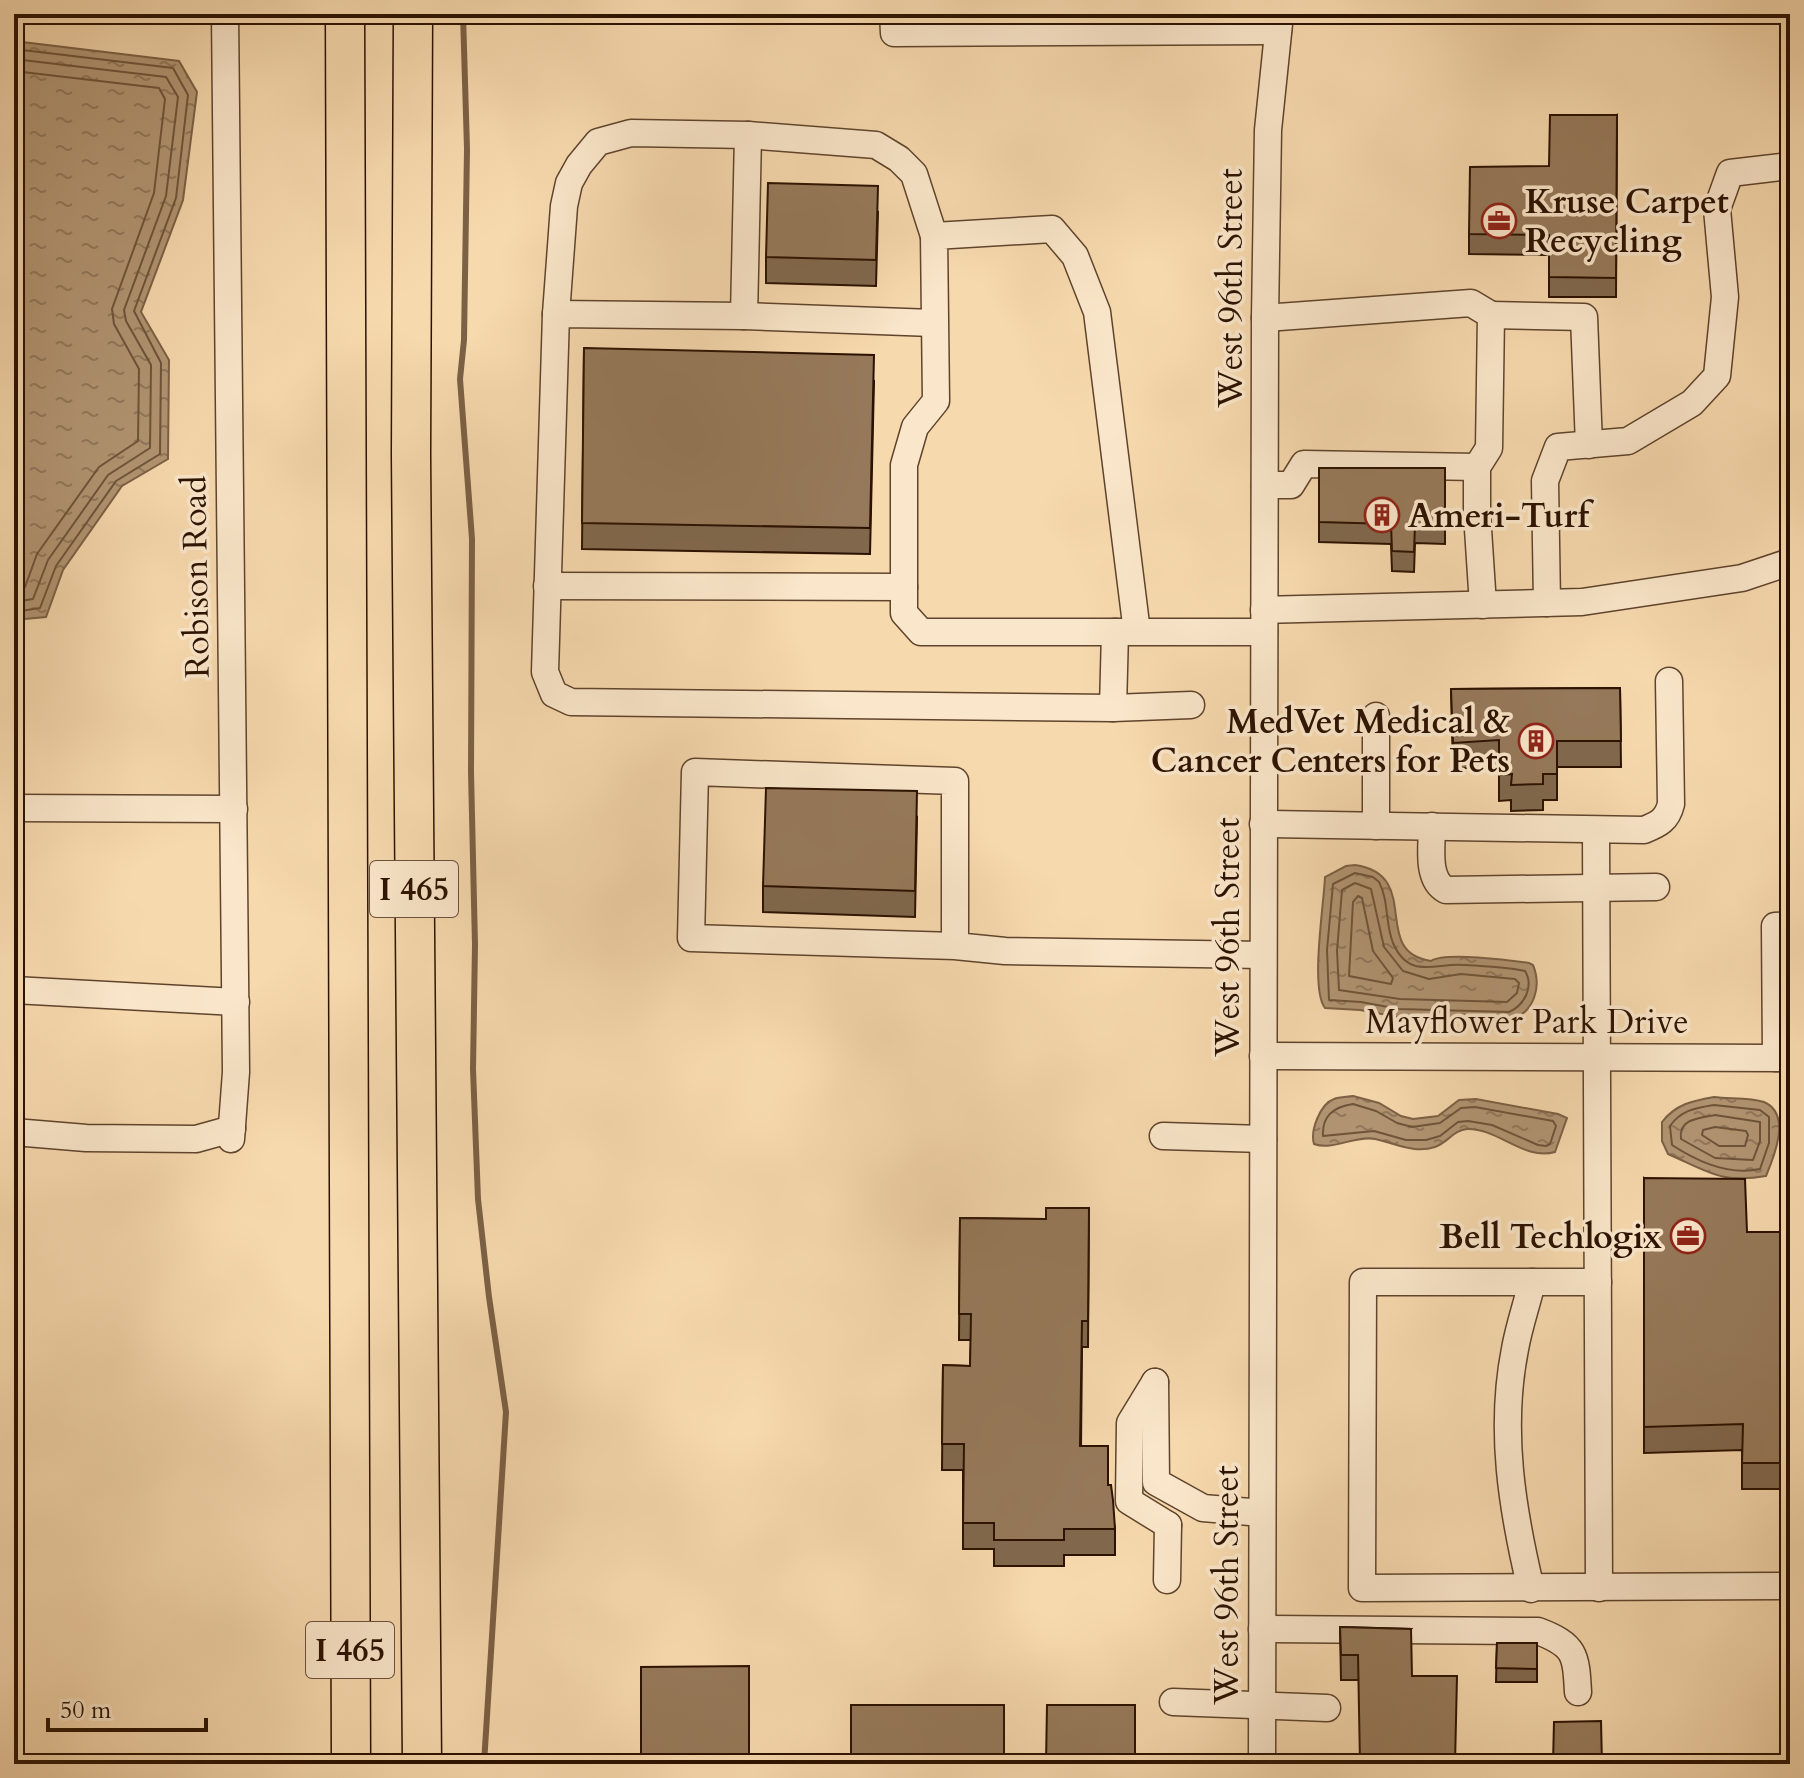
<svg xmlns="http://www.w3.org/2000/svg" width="1804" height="1778" font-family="Cardo,serif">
<defs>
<pattern id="water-ripples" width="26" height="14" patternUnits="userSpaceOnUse" patternTransform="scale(2)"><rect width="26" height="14" fill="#b29573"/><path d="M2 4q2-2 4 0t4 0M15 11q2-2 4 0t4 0" fill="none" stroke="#91785c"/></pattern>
</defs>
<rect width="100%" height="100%" fill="#f7d9ae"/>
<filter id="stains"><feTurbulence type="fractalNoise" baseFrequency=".0025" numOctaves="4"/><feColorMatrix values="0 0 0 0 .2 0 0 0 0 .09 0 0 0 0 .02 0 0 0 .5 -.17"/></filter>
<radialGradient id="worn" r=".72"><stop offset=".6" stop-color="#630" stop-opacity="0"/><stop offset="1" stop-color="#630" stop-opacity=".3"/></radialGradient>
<g fill="url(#water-ripples)" stroke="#7c6145" stroke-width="2">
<path d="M14 41 179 61 197 92 183 200 141 312 169 360 168 459 122 486 63 570 46 617 14 620Z"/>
<path d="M1355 865C1424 875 1369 952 1431 961 1445 952 1509 960 1529 963L1533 965C1542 987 1534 1011 1512 1020L1398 1017 1360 1010 1325 1008C1310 989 1324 904 1325 877L1346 866Z"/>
<path d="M1353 1096 1379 1103 1401 1116 1413 1119 1438 1116 1459 1100 1476 1099 1558 1114 1567 1118 1555 1152C1524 1161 1498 1128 1467 1129 1454 1130 1447 1143 1435 1147 1414 1154 1395 1143 1375 1139 1355 1135 1333 1151 1314 1144 1310 1131 1320 1104 1334 1099 1339 1097 1347 1097 1353 1096Z"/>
<path d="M1714 1097C1729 1099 1750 1097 1764 1102 1792 1114 1774 1157 1766 1176 1721 1184 1707 1171 1668 1154L1662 1141V1122C1676 1104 1692 1101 1714 1097Z"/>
</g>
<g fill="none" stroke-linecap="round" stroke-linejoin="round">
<g stroke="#6f543a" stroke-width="2">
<path d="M14 49 173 68 188 95 176 198 134 311 161 363 160 454 116 481 56 566 40 608 14 612"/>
<path d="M14 59 166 77 178 97 166 196 124 310 126 321 151 365 150 448 108 475 48 560 33 599 14 602"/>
<path d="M14 71 159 88 165 99 154 193 112 309 114 324 139 369 138 441 99 467 37 554 25 587 14 590"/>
<path d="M1355 873 1373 877 1379 882C1389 901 1385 923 1393 943 1409 980 1435 963 1463 965 1483 966 1505 967 1525 971 1534 986 1525 1005 1509 1012L1399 1009 1361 1002 1329 1000 1327 950 1333 884Z"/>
<path d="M1355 883 1371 889 1384 947 1403 971 1429 979 1461 974 1515 979 1519 983 1517 993 1507 1002 1400 999 1339 990 1337 951 1342 890Z"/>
<path d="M1358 896 1362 898 1373 951 1393 978 1391 984 1349 976 1353 902Z"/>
<path d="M1353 1104 1376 1111 1397 1123 1412 1127 1440 1123 1461 1108 1475 1107 1553 1121 1556 1126 1550 1144 1546 1146 1538 1145 1492 1125 1468 1121 1458 1122 1440 1136 1426 1140H1406L1374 1131 1323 1136C1322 1116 1333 1107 1353 1104Z"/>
<path d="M1714 1105 1760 1110 1769 1117V1143L1760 1169C1729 1176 1698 1162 1672 1145L1670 1126C1681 1110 1696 1108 1714 1105Z"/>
<path d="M1715 1115 1760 1122V1141L1753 1160 1715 1158 1681 1139C1678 1119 1699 1118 1715 1115Z"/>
<path d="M1715 1127 1746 1131 1748 1135 1745 1146H1719L1702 1135 1703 1130Z"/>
</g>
<path stroke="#7c6145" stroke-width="6" d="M463 14 467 149 464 340 460 379 472 539 471 772 475 945 473 1069 478 1199 489 1297 506 1412 484 1764"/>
<g stroke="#5f442c" stroke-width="29">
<g id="minor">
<path d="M225 14 236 1072 231 1139"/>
<path d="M893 14 894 33 1278 31"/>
<path d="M556 314 564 206 569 183 579 165 598 142 631 133 748 135 876 145 899 159 914 174 934 236"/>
<path d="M1491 315 1584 317 1589 445"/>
<path d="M744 316 748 135"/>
<path d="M1265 318 1471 303 1491 315 1489 448 1477 467V514L1483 605"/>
<path d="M933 323 744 316 556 314 545 672 554 694 571 702 1113 708 1115 632"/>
<path d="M1265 485H1291L1304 464 1477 467"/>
<path d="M547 586 904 587"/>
<path d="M1547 603 1545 481 1558 447 1628 441 1692 403 1717 376 1725 297 1717 209 1730 173 1790 166"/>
<path d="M1264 610 1582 602 1742 578 1790 562"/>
<path d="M1137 632 1097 312 1075 256 1052 229 934 236 936 401 915 427 904 465V613L921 632H1264"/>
<path d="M1113 708 1191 705"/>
<path d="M1376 716V826"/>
<path d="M14 808 234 809"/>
<path d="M1263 824 1644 830C1659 824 1667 820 1671 804L1669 681"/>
<path d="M1432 826C1432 846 1426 879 1446 890L1656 887"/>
<path d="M1596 830 1599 1588"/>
<path d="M955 946 691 938 695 772 955 781V946L1005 951 1263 955"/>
<path d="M14 990 236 1002"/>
<path d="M1263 1056 1790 1058"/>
<path d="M1776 1058 1775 926 1790 925"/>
<path d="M14 1132 86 1138 196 1139 232 1129"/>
<path d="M1163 1136 1263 1139"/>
<path d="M1598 1282H1363L1362 1588 1790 1586"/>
<path d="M1155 1382 1156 1482 1203 1508 1262 1513"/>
<path d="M1155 1382 1130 1423 1129 1501 1168 1525"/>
<path d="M1167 1580 1168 1525"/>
<path d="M1531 1589C1512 1509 1499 1430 1515 1349 1519 1326 1527 1304 1532 1282"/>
<path d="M1262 1629 1538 1631C1575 1645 1576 1654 1578 1692"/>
<path d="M1173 1702 1327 1708"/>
<path d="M1262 1764 1265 318 1268 130 1280 14"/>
</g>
</g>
<g stroke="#2c1200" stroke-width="41">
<g id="highway">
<path d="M345 14 351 1764"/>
<path d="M413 14 411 455 422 1764"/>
</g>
</g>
<use href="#minor" stroke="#fae6ca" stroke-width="26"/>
<use href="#highway" stroke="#f7d9ae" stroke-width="38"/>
</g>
<g fill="#81684d" stroke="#2c1200" stroke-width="2">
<path d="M1617 115 1616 297H1549V255L1469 254V234L1549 166Z"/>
<path d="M878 212 876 286 766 283V257Z"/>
<path d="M584 348 874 381 870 554 582 549Z"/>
<path d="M1319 468H1445V544L1415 543 1414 572 1392 571 1391 544 1319 542Z"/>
<path d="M1620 688 1621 767H1557V800H1543V810L1511 811V800L1499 801V766L1453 769 1451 689Z"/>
<path d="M917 817 915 917 763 912V886Z"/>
<path d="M1644 1178 1747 1232H1790V1489H1742V1450L1644 1453Z"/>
<path d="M1089 1208 1088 1347H1082L1081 1446 1108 1485 1115 1529V1555H1064V1566H994V1549H963V1470H942L943 1365 970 1366 971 1340H959L960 1218 1046 1219Z"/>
<path d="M1340 1627 1411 1629 1358 1680H1341Z"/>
<path d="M1497 1643H1537V1682H1496Z"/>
</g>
<g fill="#96795a" stroke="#2c1200" stroke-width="2">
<path d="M1550 115H1617L1616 278 1549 277V235L1469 234 1470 167 1549 166Z"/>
<path d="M768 183 878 186 876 260 766 257Z"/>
<path d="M584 348 874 355 870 528 582 523Z"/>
<path d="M1319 468H1445V524H1415L1414 552 1392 551 1391 524 1319 522Z"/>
<path d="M1620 688 1621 741H1557V774H1543V784L1511 785 1512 774 1499 775V740L1453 743 1451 689Z"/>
<path d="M766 788 917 791 915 891 763 886Z"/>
<path d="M1644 1178 1745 1179 1747 1232H1790V1463H1742L1743 1424 1644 1427Z"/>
<path d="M1046 1208H1089L1088 1321H1082L1080 1446H1108V1485H1111L1113 1500 1115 1529H1064V1540H994V1523H963L964 1444H942L943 1365 970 1366 971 1314H959L960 1218 1046 1219Z"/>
<path d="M1340 1627 1411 1629 1412 1676H1457L1455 1764H1360L1358 1655H1341Z"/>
<path d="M1497 1643H1537V1669L1496 1668Z"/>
<path d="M749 1666V1764H641V1667Z"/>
<rect x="851" y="1705" width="153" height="59"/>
<path d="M1047 1705H1135V1764H1046Z"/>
<path d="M1601 1721 1602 1764H1553L1554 1722Z"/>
</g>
<defs>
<g id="office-ring" transform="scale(1.8)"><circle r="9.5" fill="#fae6ca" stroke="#8f2418" stroke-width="1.5"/><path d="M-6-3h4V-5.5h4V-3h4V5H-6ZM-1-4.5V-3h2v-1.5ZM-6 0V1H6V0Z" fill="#8f2418"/></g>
<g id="building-ring" transform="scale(1.8)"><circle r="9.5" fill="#fae6ca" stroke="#8f2418" stroke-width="1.5"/><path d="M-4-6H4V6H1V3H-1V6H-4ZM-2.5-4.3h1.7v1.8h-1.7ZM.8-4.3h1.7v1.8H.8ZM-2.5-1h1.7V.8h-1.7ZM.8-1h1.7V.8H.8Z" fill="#8f2418"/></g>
</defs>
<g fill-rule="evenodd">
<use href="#office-ring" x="1499" y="221"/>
<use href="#building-ring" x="1382" y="515"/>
<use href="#building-ring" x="1536" y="741"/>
<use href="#office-ring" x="1688" y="1236"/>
</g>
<g text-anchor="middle" stroke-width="7" stroke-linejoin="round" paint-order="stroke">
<g fill="#fae6ca" stroke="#6a523d" stroke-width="2">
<rect x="370" y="861" width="88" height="56" rx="6"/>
<rect x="306" y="1622" width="88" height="56" rx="6"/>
</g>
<g font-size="32" font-weight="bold" fill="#2c1200">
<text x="414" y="900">I 465</text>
<text x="350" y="1661">I 465</text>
</g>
<g font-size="34" font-weight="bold" fill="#2c1200" stroke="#fae6ca" text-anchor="start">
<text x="1525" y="213">Kruse Carpet<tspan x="1525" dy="39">Recycling</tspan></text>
<text x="1408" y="527">Ameri-Turf</text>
<text x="1510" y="733" text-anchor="end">MedVet Medical &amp;<tspan x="1510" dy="39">Cancer Centers for Pets</tspan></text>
<text x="1662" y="1248" text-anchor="end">Bell Techlogix</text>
</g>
<g font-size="34" fill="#2c1200" stroke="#fae6ca">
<text transform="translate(1230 288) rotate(-90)" y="12">West 96th Street</text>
<text transform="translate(195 577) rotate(-91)" y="12">Robison Road</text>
<text transform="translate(1227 937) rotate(-90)" y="12">West 96th Street</text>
<text x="1527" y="1033">Mayflower Park Drive</text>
<text transform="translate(1226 1585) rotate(-90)" y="12">West 96th Street</text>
</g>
</g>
<rect width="1804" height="1778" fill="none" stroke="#f7d9ae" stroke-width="48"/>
<rect x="16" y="16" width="1772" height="1746" fill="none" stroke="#2c1200" stroke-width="4"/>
<rect x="24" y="24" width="1756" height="1730" fill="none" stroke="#2c1200" stroke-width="2"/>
<path d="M48 1718v12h158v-12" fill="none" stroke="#2c1200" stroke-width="4"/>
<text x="60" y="1718" font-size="24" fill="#2c1200" stroke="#fae6ca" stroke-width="6" paint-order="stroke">50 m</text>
<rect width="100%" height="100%" filter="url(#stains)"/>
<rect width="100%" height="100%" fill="url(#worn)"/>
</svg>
